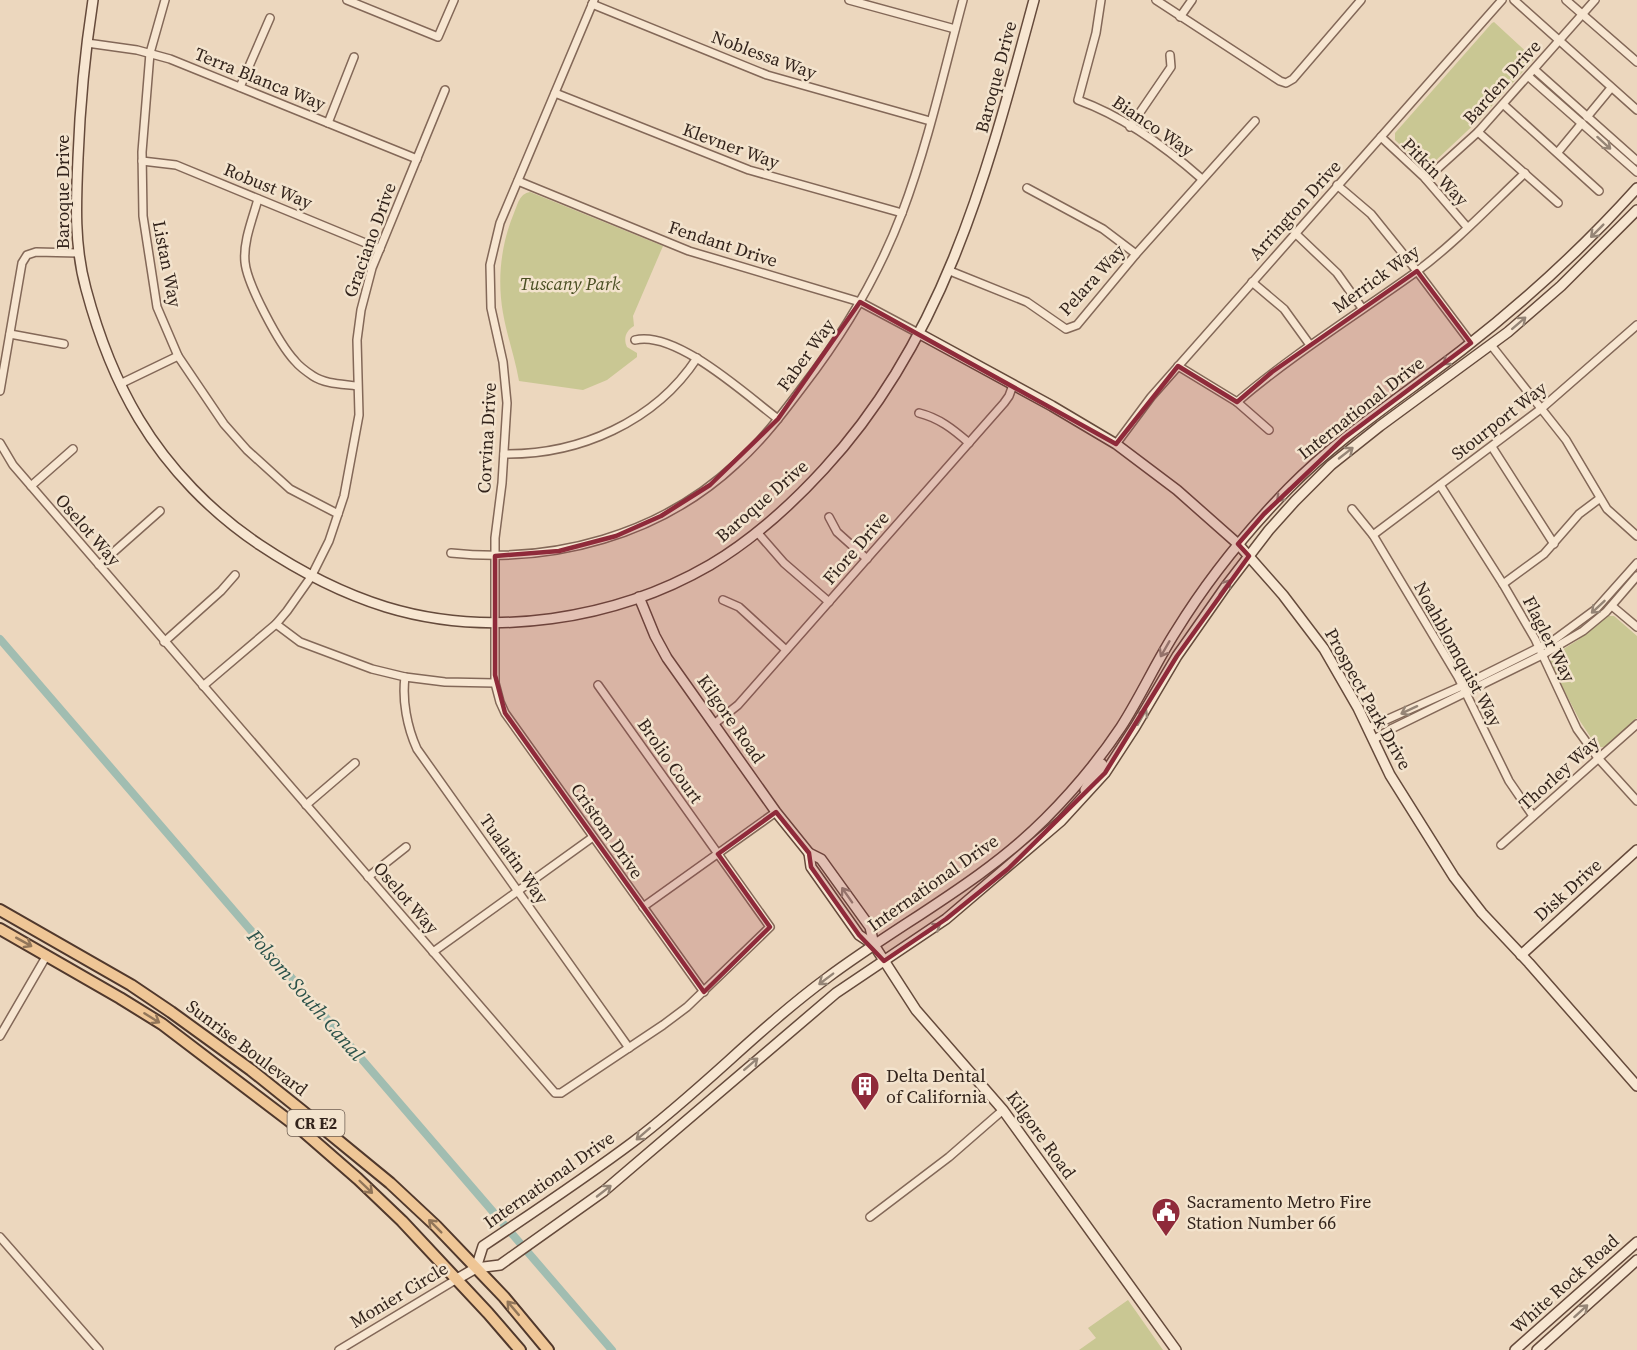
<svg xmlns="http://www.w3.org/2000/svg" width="1637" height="1350" font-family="'Source Serif 4',serif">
<rect width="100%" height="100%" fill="#ecd7be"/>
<g fill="#c9c793">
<path d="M1494 22 1534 59 1482 117 1432 164C1420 170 1404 148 1395 140V133L1492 23Z"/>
<path d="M530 192 663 246 633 316 634 326C626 331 623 338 627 347L637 353V357L607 380 583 390 519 381C515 358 507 336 503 313 497 279 501 244 514 213 518 204 519 194 530 192Z"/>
<path d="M1606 616H1614L1637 636V718L1605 747H1597L1580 721 1550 663 1552 656 1578 640Z"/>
<path d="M1128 1300 1163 1350H1079L1096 1338 1088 1328Z"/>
</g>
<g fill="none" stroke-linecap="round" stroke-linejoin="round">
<path stroke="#a1bdb1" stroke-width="8" d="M0 639 612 1350"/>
<g stroke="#836858" stroke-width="10">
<g id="street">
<path d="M165 0 150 53 142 152 143 216 157 307 178 356 224 424 247 450 290 489 338 514"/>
<path d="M347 0 438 37 454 0"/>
<path d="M594 0 500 223 490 265 491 308 503 362 507 403 502 483 495 538V683L500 702 505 713 704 992"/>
<path d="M849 0 955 29"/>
<path d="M1101 0 1096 33 1078 100C1122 116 1167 148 1202 179"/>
<path d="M1156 0 1280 81 1286 83 1293 79 1361 0"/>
<path d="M1514 0 1637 110"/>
<path d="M1566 0 1637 62"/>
<path d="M592 4 767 75 930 121"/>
<path d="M1180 17 1192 0"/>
<path d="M87 43 137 50 170 59 417 159"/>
<path d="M1535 70 1637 161"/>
<path d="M1529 77 1637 172"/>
<path d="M240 87 270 18"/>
<path d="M555 93 749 170 902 213"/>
<path d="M1504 105 1599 191"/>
<path d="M1587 117 1611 88"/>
<path d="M328 123 354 57"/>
<path d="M1130 127 1171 67 1170 55"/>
<path d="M1478 132 1558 203"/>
<path d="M1381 137 1424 177 1467 227"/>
<path d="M1558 152 1582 123"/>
<path d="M142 161 176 165 380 249"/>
<path d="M1426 179 1478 132 1595 0"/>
<path d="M518 181 689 251 860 302 920 334"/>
<path d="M1337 185 1371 214 1417 271 1471 343"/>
<path d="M1027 188 1103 229 1136 254"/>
<path d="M258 199C253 218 243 241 245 262 247 284 279 344 295 361 299 366 307 372 313 376 325 384 343 384 357 386"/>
<path d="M1295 233 1337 273 1362 308"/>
<path d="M950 271 1027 302 1066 329 1077 325 1136 254 1255 121"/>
<path d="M1252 282 1284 309 1310 345"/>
<path d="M10 334 64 344"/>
<path d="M635 340C676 330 746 395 778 419"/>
<path d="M1491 345 1566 440 1607 509 1637 536"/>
<path d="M1178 366 1237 402 1269 430"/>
<path d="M120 384 178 356"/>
<path d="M0 391 22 263 27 255 36 252 78 253"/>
<path d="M1237 402C1293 354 1356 315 1416 272 1455 243 1490 206 1525 173"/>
<path d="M919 413C939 418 953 429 969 443"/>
<path d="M0 443 13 465 555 1093H561L663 1025 687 1007 770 927 598 685"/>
<path d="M1116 444 1151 397 1502 0"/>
<path d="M1492 447 1554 544"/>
<path d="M504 454C579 455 655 422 697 358"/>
<path d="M1440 485 1503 584 1535 639 1577 729 1598 758 1637 801"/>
<path d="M31 486 73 449"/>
<path d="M1352 509 1373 535 1458 677 1509 781 1533 816"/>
<path d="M829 517 837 532 867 559"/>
<path d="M757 532 784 563 829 602"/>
<path d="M1373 535 1542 408 1637 325"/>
<path d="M451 553C553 564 660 535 736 464 762 441 783 413 804 385 844 333 878 276 902 213 928 144 944 71 963 0"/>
<path d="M99 565 160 511"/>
<path d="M1503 584 1544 554 1579 514 1599 499"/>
<path d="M723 600 739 607 786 650"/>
<path d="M1612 606 1637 627"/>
<path d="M276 624 300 642 372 669 405 677 445 682 495 683"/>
<path d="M164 642 221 591 235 575"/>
<path d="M405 677C402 700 407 727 417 749L629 1048"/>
<path d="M203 686 276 624 287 611 311 577 329 541 344 496 359 415 357 340 361 310 372 268 445 90"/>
<path d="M714 724 738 705 1004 403 1009 396 1013 385"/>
<path d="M1368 728 1462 686 1554 640 1596 609 1637 563"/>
<path d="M1373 740 1391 729 1542 655 1583 631 1606 612 1637 576"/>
<path d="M306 805 355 763"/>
<path d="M1501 845 1637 724"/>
<path d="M368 877 406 847"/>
<path d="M643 907 776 812"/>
<path d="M433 952 593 837"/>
<path d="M0 1036 47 955"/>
<path d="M870 1217 949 1157 1003 1110"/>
<path d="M0 1237 99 1350"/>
<path d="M339 1350 457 1279"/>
</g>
</g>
<g stroke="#654a3b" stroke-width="12">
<g id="secondary">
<path d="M93 0C85 52 80 105 78 158 76 202 74 246 86 289 98 334 115 379 139 419 169 469 212 513 260 545 299 571 341 593 386 607 491 639 615 620 710 565 752 540 791 505 824 469 946 337 988 169 1034 0"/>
<path d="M920 334 1052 406 1116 444 1177 490 1238 544 1283 595 1324 649 1358 708 1390 775 1454 877 1482 913 1529 963 1637 1086"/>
<path d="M639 597 655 636 667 658 776 812 809 853 821 859 870 927 874 945 916 1010 1003 1110 1176 1350"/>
<path d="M1085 790 1091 778 1102 764"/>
<path d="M809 853 811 867 859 935 874 945"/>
<path d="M1521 955 1637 850"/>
<path d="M476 1268 483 1246C534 1212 585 1178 633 1142 701 1091 759 1028 827 978 899 924 981 883 1045 819 1073 791 1099 760 1121 727 1141 696 1156 662 1176 631 1208 579 1246 532 1289 488 1341 435 1404 395 1462 350 1525 301 1584 247 1637 188"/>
<path d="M457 1279 476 1268 500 1265 604 1191 836 993 946 919 1061 821 1105 773 1135 727 1177 656 1226 586 1269 530 1295 501 1331 465 1380 426 1508 332 1561 286 1637 210"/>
<path d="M1515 1350 1637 1242"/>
<path d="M1537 1350 1637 1260"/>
</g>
</g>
<g stroke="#50382c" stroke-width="14">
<g id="primary">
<path d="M0 910 131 985 171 1012 251 1070 301 1110 390 1183 436 1226 504 1297 548 1350"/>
<path d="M0 929 120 998 162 1024 304 1132 358 1179 402 1221 488 1313 520 1350"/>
</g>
</g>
<use href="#street" stroke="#f7e6d1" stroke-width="7"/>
<use href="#secondary" stroke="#f7e6d1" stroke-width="9"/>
<use href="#primary" stroke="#efc696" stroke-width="10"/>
</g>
<defs><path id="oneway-shaft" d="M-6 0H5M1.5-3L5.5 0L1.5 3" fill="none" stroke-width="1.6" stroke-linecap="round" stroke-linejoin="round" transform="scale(1.5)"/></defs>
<g stroke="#958576">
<use href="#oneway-shaft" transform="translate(1604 143) rotate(42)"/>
<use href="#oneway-shaft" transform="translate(1597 231) rotate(135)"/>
<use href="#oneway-shaft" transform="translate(1519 323) rotate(-41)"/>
<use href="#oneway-shaft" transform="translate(1450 359) rotate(143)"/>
<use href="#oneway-shaft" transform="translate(1346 453) rotate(-38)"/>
<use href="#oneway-shaft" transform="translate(1283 495) rotate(134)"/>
<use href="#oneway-shaft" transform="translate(1225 587) rotate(-54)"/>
<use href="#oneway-shaft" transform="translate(1598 607) rotate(137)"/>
<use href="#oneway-shaft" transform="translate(1165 649) rotate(120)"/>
<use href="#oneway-shaft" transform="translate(1409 710) rotate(155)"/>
<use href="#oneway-shaft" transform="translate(1142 717) rotate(-60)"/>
<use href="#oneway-shaft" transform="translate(847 895) rotate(-125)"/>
<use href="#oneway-shaft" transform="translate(933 929) rotate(-34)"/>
<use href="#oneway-shaft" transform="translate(826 979) rotate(143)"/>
<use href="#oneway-shaft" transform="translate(751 1064) rotate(-41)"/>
<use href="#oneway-shaft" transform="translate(643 1134) rotate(139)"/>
<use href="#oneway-shaft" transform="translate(604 1191) rotate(-38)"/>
<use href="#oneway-shaft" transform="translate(1581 1311) rotate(-42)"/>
</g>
<g stroke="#917559">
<use href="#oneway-shaft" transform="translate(24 942) rotate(29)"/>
<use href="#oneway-shaft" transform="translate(152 1018) rotate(32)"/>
<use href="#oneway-shaft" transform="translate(366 1187) rotate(44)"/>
<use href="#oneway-shaft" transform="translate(435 1226) rotate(-135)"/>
<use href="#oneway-shaft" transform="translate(513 1308) rotate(-130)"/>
</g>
<path fill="#8f2a3a" fill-opacity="0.2" stroke="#8f2a3a" stroke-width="4.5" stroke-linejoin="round" d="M1417 271 1471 343 1344 438 1264 514 1238 544 1249 556 1177 656 1105 773 1008 869 946 919 884 961 859 935 811 867 809 853 776 812 718 854 770 927 704 992 505 713 495 675V556L559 551 616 536 661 516 710 485 778 419 860 302 1116 444 1178 366 1237 402 1272 372Z"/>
<defs>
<g id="building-pin" transform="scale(1.5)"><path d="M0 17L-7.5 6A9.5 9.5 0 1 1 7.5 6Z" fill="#8f2a3a" stroke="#f3e3cd"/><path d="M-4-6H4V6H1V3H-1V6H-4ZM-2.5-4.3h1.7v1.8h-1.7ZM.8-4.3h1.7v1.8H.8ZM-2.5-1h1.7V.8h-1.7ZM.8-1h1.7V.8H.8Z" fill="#fff"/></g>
<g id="civic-pin" transform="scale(1.5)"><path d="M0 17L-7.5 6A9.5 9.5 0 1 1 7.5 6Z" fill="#8f2a3a" stroke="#f3e3cd"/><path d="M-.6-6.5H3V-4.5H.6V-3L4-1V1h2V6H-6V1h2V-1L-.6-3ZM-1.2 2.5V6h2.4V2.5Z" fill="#fff"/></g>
</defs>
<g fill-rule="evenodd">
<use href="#building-pin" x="865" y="1086"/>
<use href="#civic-pin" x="1166" y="1212"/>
</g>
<g text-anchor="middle" stroke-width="5" stroke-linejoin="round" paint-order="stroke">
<rect fill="#f3e3cd" stroke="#6d5d51" stroke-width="1.5" x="287.5" y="1110" width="57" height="26" rx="4.5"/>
<g font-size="16" font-weight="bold" fill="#33241c">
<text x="316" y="1129">CR E2</text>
</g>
<g font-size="18" fill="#33241c" stroke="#f3e3cd">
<text transform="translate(764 55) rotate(20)" y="6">Noblessa Way</text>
<text transform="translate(996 77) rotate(-75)" y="6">Baroque Drive</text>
<text transform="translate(260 79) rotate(22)" y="6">Terra Blanca Way</text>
<text transform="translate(1502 82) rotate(-48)" y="6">Barden Drive</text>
<text transform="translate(1153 126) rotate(34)" y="6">Bianco Way</text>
<text transform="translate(731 146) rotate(20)" y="6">Klevner Way</text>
<text transform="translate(1435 172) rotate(46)" y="6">Pitkin Way</text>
<text transform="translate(268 186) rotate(22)" y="6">Robust Way</text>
<text transform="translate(63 192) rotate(-90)" y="6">Baroque Drive</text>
<text transform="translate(1295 210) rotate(-48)" y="6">Arrington Drive</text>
<text transform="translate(370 240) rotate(-70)" y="6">Graciano Drive</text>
<text transform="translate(723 244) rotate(18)" y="6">Fendant Drive</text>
<text transform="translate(167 264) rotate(79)" y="6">Listan Way</text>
<text transform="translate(1376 279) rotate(-36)" y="6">Merrick Way</text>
<text transform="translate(1092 280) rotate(-48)" y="6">Pelara Way</text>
<text transform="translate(806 355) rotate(-54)" y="6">Faber Way</text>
<text transform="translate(1361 408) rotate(-38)" y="6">International Drive</text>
<text transform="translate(1499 421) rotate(-38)" y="6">Stourport Way</text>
<text transform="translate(487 438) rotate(-87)" y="6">Corvina Drive</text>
<text transform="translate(762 501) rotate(-41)" y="6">Baroque Drive</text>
<text transform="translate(88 530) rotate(49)" y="6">Oselot Way</text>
<text transform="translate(856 548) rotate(-49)" y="6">Fiore Drive</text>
<text transform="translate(1549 639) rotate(63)" y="6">Flagler Way</text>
<text transform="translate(1458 654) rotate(61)" y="6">Noahblomquist Way</text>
<text transform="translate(1368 699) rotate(61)" y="6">Prospect Park Drive</text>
<text transform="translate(731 719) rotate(55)" y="6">Kilgore Road</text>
<text transform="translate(670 761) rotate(55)" y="6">Brolio Court</text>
<text transform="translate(1559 773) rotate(-42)" y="6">Thorley Way</text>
<text transform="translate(607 831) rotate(55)" y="6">Cristom Drive</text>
<text transform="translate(514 859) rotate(55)" y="6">Tualatin Way</text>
<text transform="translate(933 883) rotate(-35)" y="6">International Drive</text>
<text transform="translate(1568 890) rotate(-42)" y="6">Disk Drive</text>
<text transform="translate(406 898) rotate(49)" y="6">Oselot Way</text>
<text transform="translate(247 1048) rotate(37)" y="6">Sunrise Boulevard</text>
<text transform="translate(1041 1135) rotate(54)" y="6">Kilgore Road</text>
<text transform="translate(549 1180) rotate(-35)" y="6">International Drive</text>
<text transform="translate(1565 1284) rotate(-42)" y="6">White Rock Road</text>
<text transform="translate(399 1295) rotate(-31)" y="6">Monier Circle</text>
</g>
<g font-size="18" font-style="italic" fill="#4a4f23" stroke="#f3e3cd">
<text x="570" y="290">Tuscany Park</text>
</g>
<g font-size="18" fill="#33241c" stroke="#f3e3cd" text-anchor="start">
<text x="886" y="1082">Delta Dental<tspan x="886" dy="21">of California</tspan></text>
<text x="1187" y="1208">Sacramento Metro Fire<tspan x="1187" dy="21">Station Number 66</tspan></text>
</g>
<g font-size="20" font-style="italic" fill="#2b524a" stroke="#f3e3cd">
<text transform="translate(306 995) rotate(49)" y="7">Folsom South Canal</text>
</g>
</g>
</svg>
